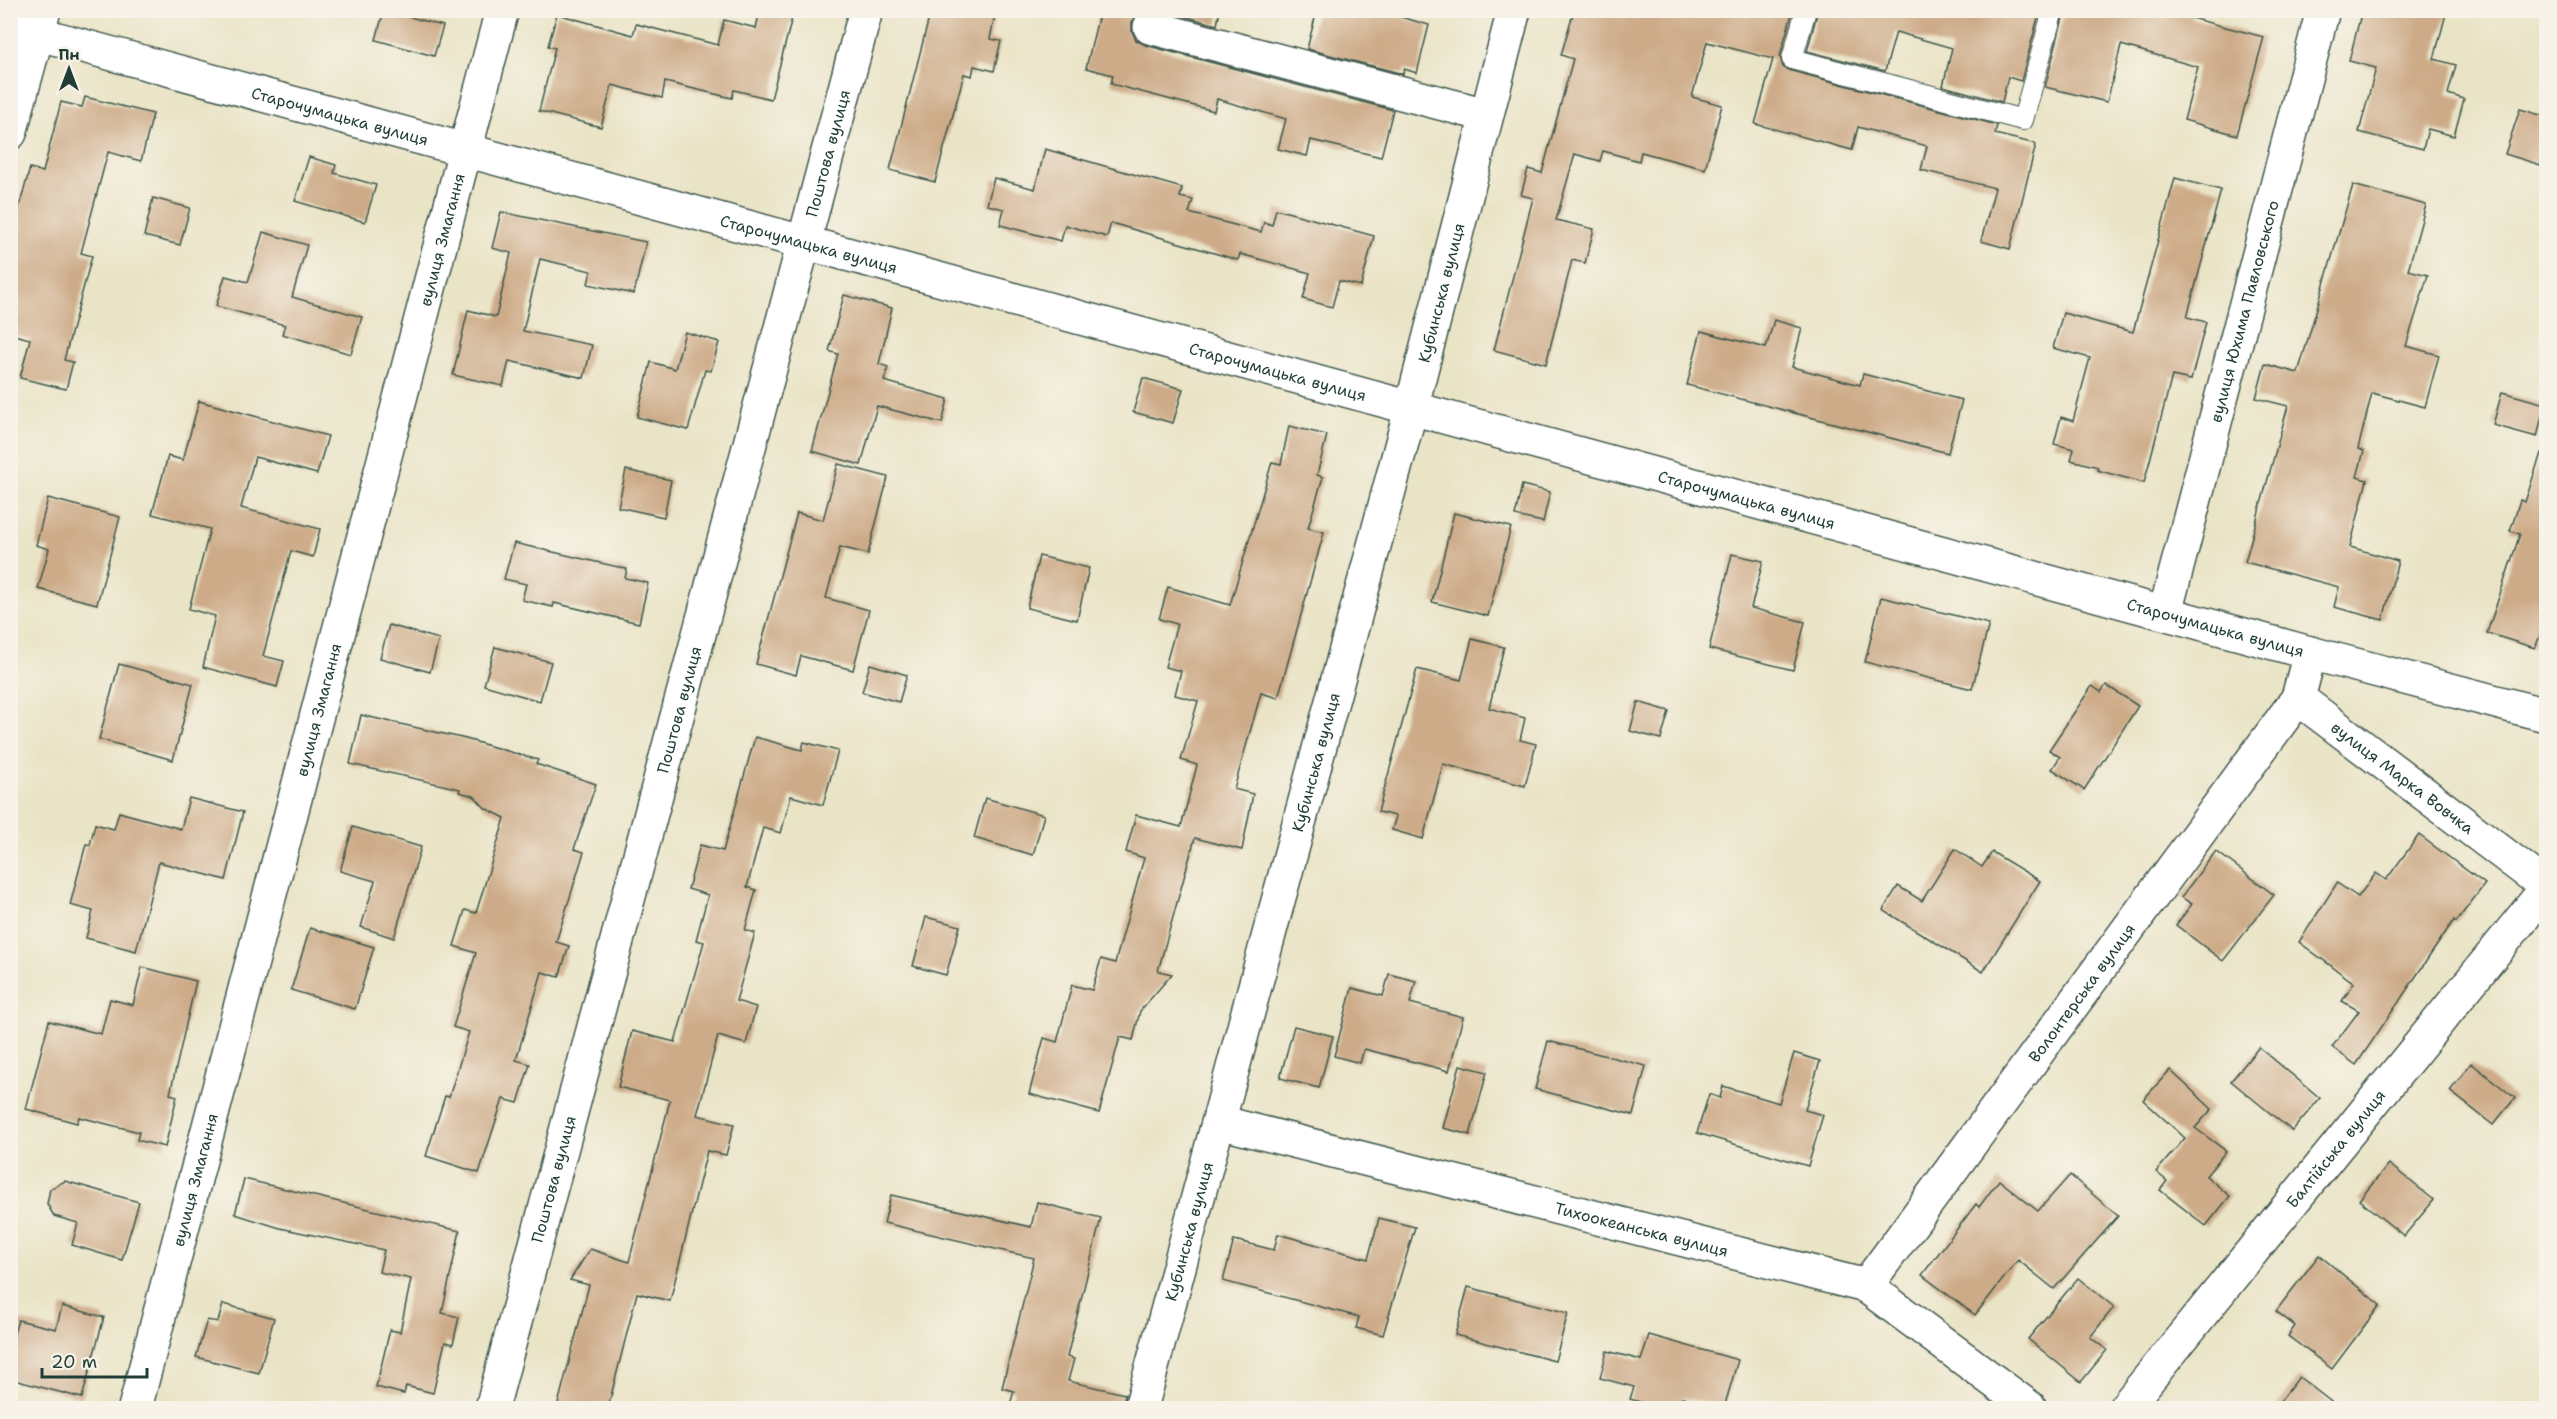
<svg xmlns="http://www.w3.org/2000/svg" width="2557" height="1419" font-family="'Shantell Sans',sans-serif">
<rect width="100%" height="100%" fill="#f7f3e8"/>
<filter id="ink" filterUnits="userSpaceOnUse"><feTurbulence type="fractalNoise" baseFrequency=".0167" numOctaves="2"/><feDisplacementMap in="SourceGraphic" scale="12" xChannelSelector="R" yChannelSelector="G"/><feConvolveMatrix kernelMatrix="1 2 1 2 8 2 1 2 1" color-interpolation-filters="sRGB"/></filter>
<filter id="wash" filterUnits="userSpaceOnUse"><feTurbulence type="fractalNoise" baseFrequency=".008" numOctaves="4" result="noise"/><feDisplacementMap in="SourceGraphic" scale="24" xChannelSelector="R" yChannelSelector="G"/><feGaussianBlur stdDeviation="1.35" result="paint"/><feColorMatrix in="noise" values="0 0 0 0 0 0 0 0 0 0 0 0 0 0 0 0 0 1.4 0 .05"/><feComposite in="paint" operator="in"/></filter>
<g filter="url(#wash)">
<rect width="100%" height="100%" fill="#eae4c7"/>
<g id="blocks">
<g fill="#cdab88">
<path d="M384 10 443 26 434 56 376 40Z"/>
<path d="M760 10H794L771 99 734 90 732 98 665 82 662 98 612 85 601 127 539 111 555 48 548 46 557 14 633 35 636 24 718 45 724 20 756 28Z"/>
<path d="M931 10H996L990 39 1001 41 994 71 974 66 972 76 964 74 935 182 890 170Z"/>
<path d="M1100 10H1142L1132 22V31L1136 40 1145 45 1393 110 1381 157 1311 140 1307 156 1278 149 1286 119 1217 99 1214 111 1111 84 1113 75 1086 68Z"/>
<path d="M1161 10H1220L1217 25Z"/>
<path d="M1317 10H1376L1429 25 1417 73 1404 69 1403 74 1307 49Z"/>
<path d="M1574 10H1793L1780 56 1783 67 1788 70 1997 125 1995 134 2036 144 2010 249 1981 241 1995 188 1921 170 1927 146 1858 127 1852 150 1755 124 1773 59 1707 42 1692 97 1722 105 1705 169 1641 152 1639 161 1603 151 1600 161 1575 154 1556 220 1594 229 1585 263 1572 260 1546 364 1494 350 1533 198 1521 195 1528 169 1542 173 1573 59 1561 55Z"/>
<path d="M1818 10H2040L2021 81 2008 77 2002 102 1943 86 1952 48 1896 32 1885 71 1807 51Z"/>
<path d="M2065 10H2193L2191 18 2264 37 2237 135 2184 120 2198 67 2121 45 2107 102 2045 87Z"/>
<path d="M2362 10H2447L2434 59 2456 65 2448 94 2464 99 2454 136 2428 129 2423 149 2359 132 2376 68 2349 61Z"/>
<path d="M85 97 153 114 141 161 108 152 81 253 92 256 64 360 73 362 66 389 20 378 30 339 10 334V240L30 168 43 172 61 102 82 107Z"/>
<path d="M2520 109 2547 117V167L2505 154Z"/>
<path d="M1045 149 1182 188 1180 197 1193 200 1189 213 1261 232 1264 222 1272 225 1276 209 1374 236 1361 286 1339 281 1332 307 1303 299 1310 273 1240 254 1238 260 1111 223 1107 237 1065 225 1061 241 1000 225 1004 209 987 205 994 178 1035 189Z"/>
<path d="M309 157 336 165 334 173 376 185 365 222 295 201Z"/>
<path d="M2175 178 2221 190 2187 317 2206 322 2191 380 2172 376 2144 483 2097 470 2098 467 2071 460 2074 449 2054 444 2061 417 2073 421 2090 358 2053 348 2063 313 2133 332Z"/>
<path d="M2353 185 2426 205 2408 270 2428 275 2406 346 2439 355 2425 407 2372 393 2358 449 2364 451 2357 477 2367 480 2350 547 2398 561 2383 620 2334 607 2339 587 2245 562 2288 406 2256 398 2265 364 2298 373Z"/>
<path d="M153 198 190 208 180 245 144 236Z"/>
<path d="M501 212 646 242 634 294 588 284 591 271 540 259 523 331 592 345 584 378 509 361 503 386 453 375 468 310 496 317 511 253 492 248Z"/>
<path d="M263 232 307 245 292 297 362 317 351 354 282 334 285 325 216 306 225 276 248 282Z"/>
<path d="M844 295 892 308 879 364 888 367 884 381 948 399 942 423 877 406 861 465 812 451 838 354 829 351Z"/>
<path d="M1774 320 1802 328 1792 367 1860 385 1863 374 1962 400 1948 453 1687 385 1701 331 1766 348Z"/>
<path d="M685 332 719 342 711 371 705 370 688 430 637 417 651 362 675 369Z"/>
<path d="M1143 378 1183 389 1173 423 1133 412Z"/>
<path d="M2502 392 2545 404 2537 437 2493 425Z"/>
<path d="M199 401 328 436 317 474 255 457 241 508 320 529 313 557 291 551 263 656 284 661 277 687 203 667 215 616 189 609 210 529 152 514 168 456 183 460Z"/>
<path d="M1289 426 1327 435 1317 475 1323 477 1308 528 1324 532 1278 698 1261 693 1234 789 1253 794 1242 850 1195 838 1158 971 1172 974 1140 1011 1133 1040 1120 1037 1099 1113 1029 1094 1044 1038 1057 1042 1072 985 1092 990 1101 959 1115 963 1144 858 1126 852 1136 815 1181 827 1197 765 1181 760 1198 701 1175 695 1181 671 1165 667 1177 624 1159 619 1168 587 1230 605 1272 462 1281 464Z"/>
<path d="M2541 453H2547V634L2541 633 2535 648 2487 633 2520 534 2510 531 2520 500 2525 502Z"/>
<path d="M838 464 888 477 868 554 840 547 826 598 869 610 853 670 801 656 796 675 756 664 797 513 823 520Z"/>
<path d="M626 470 671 480 664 517 618 507Z"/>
<path d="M1522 485 1550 492 1543 522 1515 516Z"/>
<path d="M48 498 120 517 97 604 38 589 49 549 36 545Z"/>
<path d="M1454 513 1511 527 1488 616 1432 602Z"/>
<path d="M514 543 627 569 625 578 648 583 639 623 554 603 553 607 522 600 526 584 504 579Z"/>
<path d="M1732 554 1763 561 1751 608 1805 622 1793 670 1709 649Z"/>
<path d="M1039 556 1089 568 1077 620 1027 608Z"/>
<path d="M1881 597 1989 624 1972 689 1865 662Z"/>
<path d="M389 625 439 639 430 672 380 658Z"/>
<path d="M1472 639 1504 647 1489 708 1525 718 1520 740 1536 744 1525 786 1443 764 1423 839 1392 830 1396 816 1378 812 1417 669 1461 680Z"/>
<path d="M495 647 551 662 540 701 484 685Z"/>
<path d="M119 664 193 684 173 760 99 739Z"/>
<path d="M870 664 907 675 899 702 862 692Z"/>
<path d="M2106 685 2138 706 2084 790 2052 769 2060 757 2049 750 2092 686 2101 692Z"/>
<path d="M1638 702 1669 711 1661 739 1630 731Z"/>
<path d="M361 715 466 739 538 760 536 764 596 784 574 849 584 852 556 942 569 946 559 977 542 972 516 1060 530 1064 518 1103 503 1099 479 1173 426 1156 445 1096 449 1097 469 1032 453 1027 476 953 454 946 465 910 476 913 505 818 485 808 474 796 459 792 460 789 350 764Z"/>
<path d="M755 737 802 750 804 742 838 751 823 805 791 796 781 833 763 828 747 887 756 890 745 930 755 933 736 1001 756 1007 746 1044 718 1036 697 1115 734 1124 726 1155 707 1151 670 1301 637 1293 608 1408H557L589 1285 570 1280 590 1249 629 1262 670 1100 618 1087 632 1031 675 1042 704 942 696 940 708 895 688 889 700 845 723 851Z"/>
<path d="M189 798 243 812 226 880 159 862 136 951 86 938 93 911 70 905 86 844 90 845 95 824 114 829 119 812 181 829Z"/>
<path d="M985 798 1044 815 1033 855 974 838Z"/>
<path d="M353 827 421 847 394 938 361 927 375 881 340 871Z"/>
<path d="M2419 835 2485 884 2456 922 2454 920 2356 1065 2332 1047 2359 1011 2342 1001 2354 983 2299 942 2337 883 2358 897 2376 873 2386 880Z"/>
<path d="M1955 849 1982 867 1992 852 2040 881 1983 972 1883 910 1898 886 1922 901Z"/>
<path d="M2216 851 2274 895 2223 961 2176 925 2192 904 2181 897Z"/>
<path d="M926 917 960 926 946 975 913 966Z"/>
<path d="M310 928 374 947 355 1009 291 990Z"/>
<path d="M142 967 196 981 170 1094 177 1096 165 1147 137 1140 139 1132 79 1117 77 1123 26 1109 49 1021 101 1034 110 999 133 1005Z"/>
<path d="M1389 974 1416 981 1410 1003 1463 1017 1449 1071 1364 1049 1360 1063 1334 1056 1352 988 1383 996Z"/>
<path d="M1294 1026 1333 1036 1319 1088 1280 1078Z"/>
<path d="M1548 1041 1646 1066 1633 1115 1535 1089Z"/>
<path d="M2259 1047 2320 1098 2292 1131 2231 1081Z"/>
<path d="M1794 1053 1820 1061 1805 1110 1823 1115 1808 1166 1697 1133 1709 1094 1720 1098 1723 1086 1779 1103Z"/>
<path d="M2471 1063 2515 1098 2493 1125 2450 1091Z"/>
<path d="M1460 1065 1487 1072 1470 1135 1443 1128Z"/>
<path d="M2170 1070 2212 1109 2195 1128 2226 1151 2206 1176 2230 1196 2206 1226 2160 1190 2167 1181 2156 1172 2185 1138 2143 1100Z"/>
<path d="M2389 1164 2434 1200 2404 1236 2359 1200Z"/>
<path d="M2070 1175 2118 1216 2054 1289 2018 1260 1975 1315 1922 1275 1976 1204 1979 1207 1999 1180 2038 1211Z"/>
<path d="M244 1179 460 1231 442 1313 459 1317 453 1344 445 1342 433 1393 406 1386 404 1394 376 1387 390 1330 400 1332 411 1279 379 1272 384 1250 280 1228 235 1214Z"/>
<path d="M65 1181 139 1202 122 1260 72 1245 78 1223 54 1216 47 1204 50 1189Z"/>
<path d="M891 1195 1031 1227 1037 1202 1101 1218 1067 1357 1074 1359 1068 1381 1125 1394 1123 1408H1009L1014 1391 1002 1388 1034 1258 884 1223Z"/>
<path d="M1379 1218 1415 1227 1383 1335 1356 1328 1359 1317 1223 1281 1234 1240 1274 1250 1278 1234 1368 1259Z"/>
<path d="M2319 1255 2380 1305 2332 1369 2288 1336 2295 1326 2276 1311Z"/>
<path d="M2078 1278 2114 1307 2090 1337 2107 1350 2081 1382 2028 1339Z"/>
<path d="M1468 1287 1568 1313 1555 1361 1455 1335Z"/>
<path d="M223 1304 274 1318 259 1373 196 1357 207 1320 218 1322Z"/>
<path d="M62 1306 104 1317 82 1398 10 1379V1347L18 1320 56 1329Z"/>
<path d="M1649 1335 1738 1360 1724 1408 1682 1397 1678 1408H1642L1644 1403 1630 1399 1634 1387 1600 1378 1607 1351 1641 1360Z"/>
<path d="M2299 1377 2339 1408H2275Z"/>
</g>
</g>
</g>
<g filter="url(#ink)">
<use href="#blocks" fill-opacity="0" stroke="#3d564a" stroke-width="1.5"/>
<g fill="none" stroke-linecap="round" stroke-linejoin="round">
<g stroke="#3d564a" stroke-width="22">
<path id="service" d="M1806 10 1792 59 2023 120 2053 10"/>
</g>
<g stroke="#3d564a" stroke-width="36">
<g id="minor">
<path d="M1150 27 1486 115"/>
<path d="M10 133 44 10"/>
<path id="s1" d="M2165 613 2323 10"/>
<path id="s2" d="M2310 653 2298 698 2546 886"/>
<path id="s3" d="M1219 1122 1866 1286 2030 1408"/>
<path id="s4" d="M1866 1286 2298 698"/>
<path id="s5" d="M135 1408 502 10"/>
<path id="s6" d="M492 1408 866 10"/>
<path id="s7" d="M1141 1408 1411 409 1514 10"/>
<path id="s8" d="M2125 1408 2546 889"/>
</g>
</g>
<g stroke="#3d564a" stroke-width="36">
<g id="tertiary">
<path id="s9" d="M10 26 2310 653 2546 715"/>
</g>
</g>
<use href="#service" stroke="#fff" stroke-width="20"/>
<use href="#minor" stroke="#fff" stroke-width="33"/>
<use href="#tertiary" stroke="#fff" stroke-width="33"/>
</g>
</g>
<g text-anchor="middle" stroke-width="4.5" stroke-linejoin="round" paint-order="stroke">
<g font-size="16" fill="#1f3d34" stroke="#f7f3e8">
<text dy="6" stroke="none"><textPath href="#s9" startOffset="342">Старочумацька вулиця</textPath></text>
<text dy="6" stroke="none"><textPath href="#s6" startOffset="1299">Поштова вулиця</textPath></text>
<text dy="6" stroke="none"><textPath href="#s5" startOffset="1208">вулиця Змагання</textPath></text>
<text dy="6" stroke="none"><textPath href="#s9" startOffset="828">Старочумацька вулиця</textPath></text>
<text dy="6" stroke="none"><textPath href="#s7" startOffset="1155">Кубинська вулиця</textPath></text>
<text dy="6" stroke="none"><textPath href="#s1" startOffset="312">вулиця Юхима Павловського</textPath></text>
<text dy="6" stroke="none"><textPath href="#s9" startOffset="1314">Старочумацька вулиця</textPath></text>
<text dy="6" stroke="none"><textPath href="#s9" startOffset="1800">Старочумацька вулиця</textPath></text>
<text dy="6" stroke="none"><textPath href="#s9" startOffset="2286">Старочумацька вулиця</textPath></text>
<text dy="6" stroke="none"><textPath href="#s5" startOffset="722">вулиця Змагання</textPath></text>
<text dy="6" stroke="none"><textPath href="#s6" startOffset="723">Поштова вулиця</textPath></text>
<text dy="6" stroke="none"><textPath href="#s7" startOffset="669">Кубинська вулиця</textPath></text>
<text dy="6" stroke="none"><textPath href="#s2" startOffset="178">вулиця Марка Вовчка</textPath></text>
<text dy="6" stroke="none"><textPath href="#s4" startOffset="364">Волонтерська вулиця</textPath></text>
<text dy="6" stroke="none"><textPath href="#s8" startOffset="334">Балтійська вулиця</textPath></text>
<text dy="6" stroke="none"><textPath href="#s6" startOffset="237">Поштова вулиця</textPath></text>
<text dy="6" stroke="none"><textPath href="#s5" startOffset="236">вулиця Змагання</textPath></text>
<text dy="6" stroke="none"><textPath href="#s3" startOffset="436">Тихоокеанська вулиця</textPath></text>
<text dy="6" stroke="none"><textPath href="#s7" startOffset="183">Кубинська вулиця</textPath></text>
</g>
</g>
<rect width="2557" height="1419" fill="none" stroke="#f7f3e8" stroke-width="36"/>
<g transform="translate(69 69)" stroke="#f7f3e8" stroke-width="4.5" paint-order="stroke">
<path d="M0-4.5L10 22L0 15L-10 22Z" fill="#1f3d34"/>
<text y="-9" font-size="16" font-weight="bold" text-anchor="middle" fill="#1f3d34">Пн</text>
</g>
<path d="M42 1368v9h105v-9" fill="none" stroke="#1f3d34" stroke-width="3"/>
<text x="51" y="1368" font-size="18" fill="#1f3d34" stroke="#f7f3e8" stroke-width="4.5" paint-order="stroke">20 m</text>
</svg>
